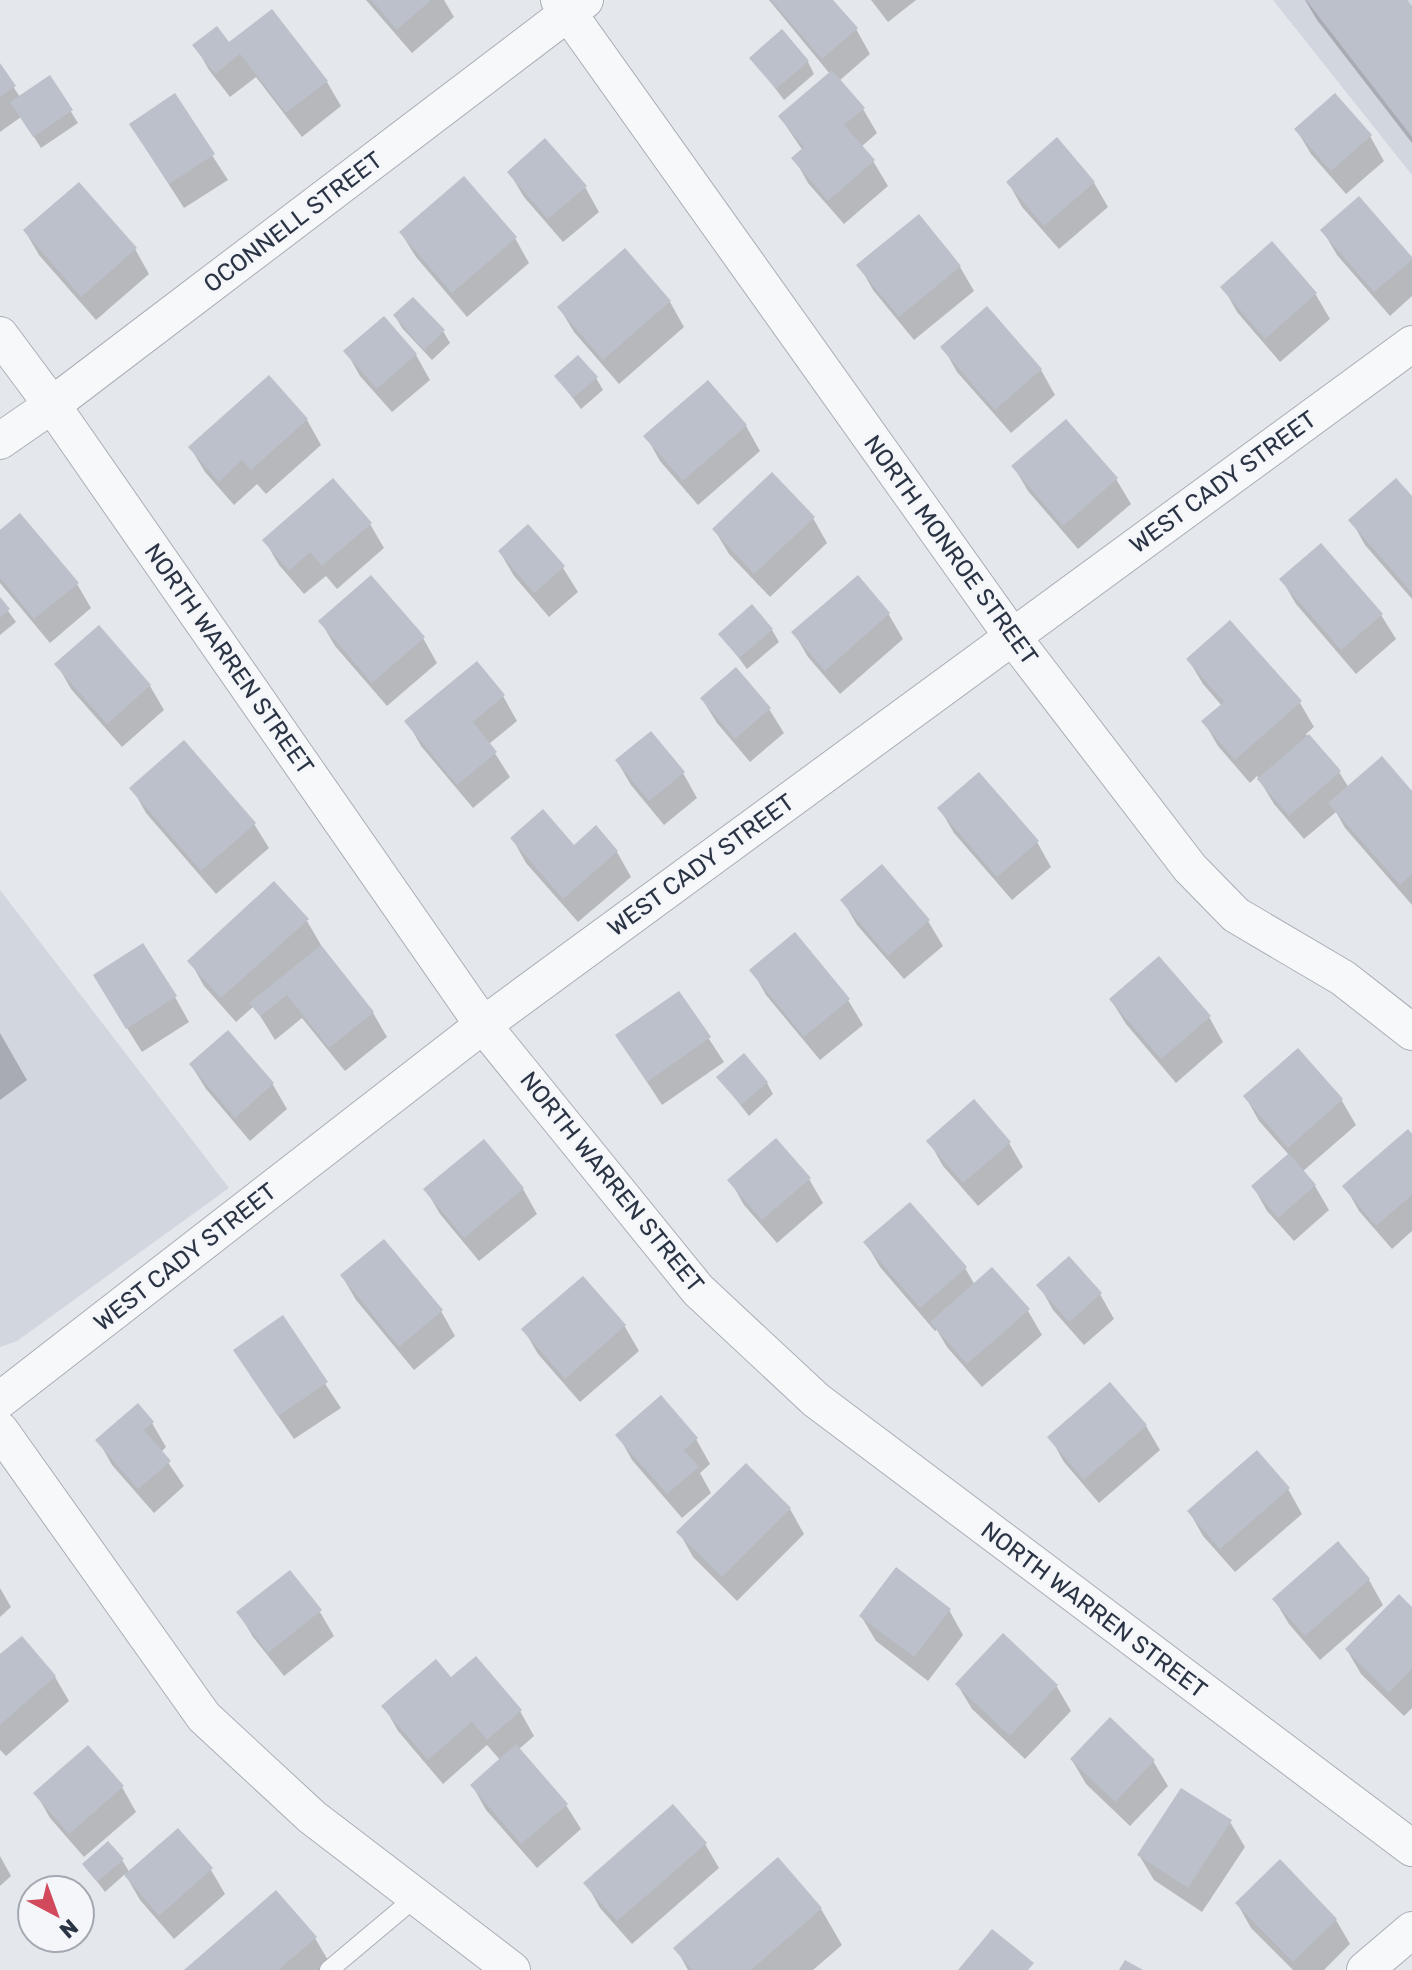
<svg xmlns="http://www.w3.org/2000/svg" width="1412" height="1970" font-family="Rubik,sans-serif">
<rect width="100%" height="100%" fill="#e4e7ec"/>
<g fill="#d2d6de">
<path d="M1273 0H1412V175Z"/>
<path d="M0 890 229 1188 17 1341 0 1347Z"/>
</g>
<g fill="#0003">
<path d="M366 0H444L454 17 412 53Z"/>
<path d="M769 0H830L856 29 870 54 839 81 863 109 877 133 861 147 873 161 888 186 844 224 808 183 794 158 803 151 780 117 830 74Z"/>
<path d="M871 0H916L888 22Z"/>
<path d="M1305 0H1405L1412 9V143L1317 20Z"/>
<path d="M195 45H229L327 82 341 106 302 137 256 77 230 97 209 70Z"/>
<path d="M752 58 808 62 814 74 784 100Z"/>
<path d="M0 67 20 97 50 78 78 123 41 148 21 117 0 132Z"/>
<path d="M174 96 228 180 184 208 146 149Z"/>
<path d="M1296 129 1370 136 1384 161 1346 194 1311 154Z"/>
<path d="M509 172 585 187 599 212 563 242 524 197Z"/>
<path d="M1008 182 1094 183 1108 207 1059 249 1022 207Z"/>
<path d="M25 231 135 249 149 274 96 320 39 255Z"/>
<path d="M1323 231 1412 260V296L1390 316 1337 255Z"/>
<path d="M401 233 515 238 529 263 467 317 416 257Z"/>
<path d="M1272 244 1316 295 1330 319 1280 362 1237 312 1223 287Z"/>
<path d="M625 250 670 302 684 327 619 384 574 332 559 307Z"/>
<path d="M859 265 960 267 974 291 914 340 873 290Z"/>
<path d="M987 309 1041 370 1055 395 1011 433 957 372 943 347Z"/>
<path d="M395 316 443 331 450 343 432 360 402 328Z"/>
<path d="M346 351 416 355 430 380 392 412 360 376Z"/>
<path d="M556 376 596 378 603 390 581 409Z"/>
<path d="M269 378 307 420 321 445 266 494 257 484 234 505 205 472 190 447Z"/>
<path d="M708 382 746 426 760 451 698 505 660 461 646 436Z"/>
<path d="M1014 467 1116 479 1131 504 1078 549 1028 491Z"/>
<path d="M1412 500V599L1365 545 1351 520Z"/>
<path d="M813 518 827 543 770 597 729 554 714 529Z"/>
<path d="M370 524 384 548 337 589 326 576 304 594 279 565 265 541Z"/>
<path d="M528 527 563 568 578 592 549 617 514 576 500 552Z"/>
<path d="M0 532 77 584 91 608 50 643 0 583Z"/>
<path d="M858 578 889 615 903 639 840 694 808 657 794 633Z"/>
<path d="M1282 580 1381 615 1396 639 1356 674 1296 604Z"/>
<path d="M0 600 16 622 0 635Z"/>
<path d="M321 622 423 638 437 663 387 706 335 646Z"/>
<path d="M772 630 779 642 747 669 721 634Z"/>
<path d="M1188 659 1300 703 1314 727 1306 734 1339 772 1349 788 1412 794V905L1345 828 1336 812 1304 839 1274 804 1257 776 1250 783 1218 746 1204 722 1222 706 1203 684Z"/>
<path d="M57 664 150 686 164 710 122 747 71 689Z"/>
<path d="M503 696 517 721 489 744 510 777 473 808 421 746 407 721Z"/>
<path d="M702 699 769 709 784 733 750 762 717 723Z"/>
<path d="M617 761 683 773 697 798 664 825 631 785Z"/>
<path d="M132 788 254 824 269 848 216 894 146 813Z"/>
<path d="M940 809 1037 842 1051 867 1012 900 954 833Z"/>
<path d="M512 838 617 852 631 877 578 922 526 863Z"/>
<path d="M843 901 928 921 943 946 904 979 857 925Z"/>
<path d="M307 921 321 945 320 947 373 1013 387 1037 345 1071 302 1018 275 1040 254 1006 236 1022 204 986 190 961Z"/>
<path d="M752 970 848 1000 863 1025 820 1060 766 995Z"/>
<path d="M679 993 724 1062 662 1105 617 1036Z"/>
<path d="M175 997 189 1022 142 1052 110 1001Z"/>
<path d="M1111 1000 1209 1017 1223 1042 1176 1083 1126 1024Z"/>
<path d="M0 1033 27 1080 0 1100Z"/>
<path d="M228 1033 273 1085 287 1109 250 1141 206 1089 191 1065Z"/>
<path d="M1298 1050 1342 1101 1356 1125 1302 1172 1315 1186 1329 1210 1294 1241 1267 1211 1253 1186 1289 1155 1259 1121 1245 1096Z"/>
<path d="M719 1078 767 1083 773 1094 749 1116Z"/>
<path d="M1412 1137V1231L1392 1249 1359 1211 1345 1186Z"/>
<path d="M929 1141 1009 1143 1023 1167 978 1206 943 1166Z"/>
<path d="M484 1142 523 1189 537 1214 479 1261 440 1214 426 1190Z"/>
<path d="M809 1179 823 1203 777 1243 744 1205 730 1180Z"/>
<path d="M866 1243 965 1268 975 1285 1028 1311 1042 1335 982 1387 947 1347 937 1330 935 1331 880 1267Z"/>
<path d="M342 1276 441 1311 455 1336 414 1370 356 1300Z"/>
<path d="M583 1278 625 1327 639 1351 580 1402 538 1354 524 1330Z"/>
<path d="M1039 1285 1100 1294 1114 1319 1084 1345 1053 1310Z"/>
<path d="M282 1318 341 1408 294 1439 250 1375Z"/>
<path d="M152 1423 166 1447 161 1452 184 1486 154 1513 112 1465 98 1440Z"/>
<path d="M1146 1426 1160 1450 1099 1503 1064 1462 1050 1437Z"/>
<path d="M618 1435 696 1439 710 1464 700 1473 711 1493 682 1518 632 1460Z"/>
<path d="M1288 1489 1302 1514 1235 1572 1203 1536 1189 1511Z"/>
<path d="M790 1509 804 1534 737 1601 693 1557 679 1532Z"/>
<path d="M1337 1544 1369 1580 1383 1605 1320 1660 1289 1624 1274 1599Z"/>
<path d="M0 1588 11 1607 0 1617Z"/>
<path d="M1412 1609V1708L1404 1716 1361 1674 1347 1650Z"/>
<path d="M949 1610 963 1635 928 1681 876 1641 861 1616Z"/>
<path d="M238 1612H320L334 1636 284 1676 253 1637Z"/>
<path d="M1003 1636 1057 1687 1071 1711 1025 1759 972 1709 957 1684Z"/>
<path d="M0 1657 55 1677 69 1701 6 1756 0 1750Z"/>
<path d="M451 1680 520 1711 534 1736 518 1750 566 1805 581 1829 537 1868 486 1810 472 1785 501 1761 487 1745 443 1784 398 1731 384 1706Z"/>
<path d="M1072 1760 1153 1761 1168 1786 1130 1826 1086 1784Z"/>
<path d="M122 1787 136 1812 84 1857 50 1818 36 1793Z"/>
<path d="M1230 1822 1245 1847 1202 1912 1154 1880 1139 1855Z"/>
<path d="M705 1844 719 1868 632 1944 600 1908 586 1883Z"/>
<path d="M0 1856 11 1876 0 1886Z"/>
<path d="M122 1860 130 1873 211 1870 225 1894 174 1939 140 1900 125 1874 105 1892 84 1864Z"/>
<path d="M1237 1903 1336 1920 1350 1944 1324 1970H1293L1251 1928Z"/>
<path d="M821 1909 842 1945 813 1970H688L676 1948Z"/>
<path d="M315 1938 329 1962 321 1970H187Z"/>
</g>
<g fill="#bbc0ca">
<path d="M371 0H431L397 30Z"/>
<path d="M771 0H833L858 28 822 59Z"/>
<path d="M1306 0H1407L1412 6V137Z"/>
<path d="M272 9 328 81 286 113 240 54 215 74 192 45 217 26 229 42Z"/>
<path d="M782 29 809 61 776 89 749 58Z"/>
<path d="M0 63 16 86 0 97Z"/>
<path d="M832 70 865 108 844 125 875 160 828 201 791 158 804 147 778 116Z"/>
<path d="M50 75 73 110 33 137 10 102Z"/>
<path d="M175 93 215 154 169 184 129 124Z"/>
<path d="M1335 93 1372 135 1331 171 1294 129Z"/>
<path d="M1057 137 1095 182 1044 226 1006 182Z"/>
<path d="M545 138 587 186 548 219 507 172Z"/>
<path d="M464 176 517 237 452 293 399 232Z"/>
<path d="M79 182 137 248 81 297 23 230Z"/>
<path d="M1359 196 1412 257V260L1374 292 1320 230Z"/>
<path d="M919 214 961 266 899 317 856 265Z"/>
<path d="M1272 241 1317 293 1265 339 1220 287Z"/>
<path d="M625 248 671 301 603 360 557 307Z"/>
<path d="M413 297 445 330 424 350 393 315Z"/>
<path d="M987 306 1042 369 995 410 940 347Z"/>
<path d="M384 316 417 354 377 389 343 351Z"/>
<path d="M578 355 598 377 573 398 554 376Z"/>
<path d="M269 375 308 419 251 470 242 460 219 482 188 447Z"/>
<path d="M708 380 747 425 683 481 643 436Z"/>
<path d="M1066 419 1118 478 1063 526 1011 466Z"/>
<path d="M772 472 815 517 754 574 712 529Z"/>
<path d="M333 478 372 523 322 566 310 552 289 571 262 540Z"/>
<path d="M1396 478 1412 496V593L1348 520Z"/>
<path d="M20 513 79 583 34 619 0 578V530Z"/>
<path d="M528 524 565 566 534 593 498 551Z"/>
<path d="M1321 543 1383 614 1341 650 1279 579Z"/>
<path d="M371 575 425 637 372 683 318 621Z"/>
<path d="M858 575 890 613 825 671 791 632Z"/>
<path d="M0 597 10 609 0 618Z"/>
<path d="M752 604 773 629 739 658 718 634Z"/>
<path d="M1230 620 1302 701 1235 760 1201 721 1224 702 1186 659Z"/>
<path d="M99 625 151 685 107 724 54 664Z"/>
<path d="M477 661 505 695 473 722 497 752 457 785 404 721Z"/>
<path d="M736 667 771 708 735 739 700 698Z"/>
<path d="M651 731 685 772 649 801 615 760Z"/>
<path d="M1309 734 1341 771 1289 816 1257 779Z"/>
<path d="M184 740 256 823 201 871 129 788Z"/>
<path d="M1382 756 1412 791V874L1400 885 1328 803Z"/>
<path d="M979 772 1039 841 997 877 937 808Z"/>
<path d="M543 809 574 845 596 825 618 851 563 899 510 838Z"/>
<path d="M882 864 930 920 888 956 840 900Z"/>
<path d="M274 881 309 919 221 998 187 961Z"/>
<path d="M795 932 850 999 804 1037 749 970Z"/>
<path d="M143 943 177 996 126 1029 93 975Z"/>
<path d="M321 945 374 1012 329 1048 287 995 260 1016 249 1003Z"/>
<path d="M1159 956 1211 1016 1161 1059 1109 999Z"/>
<path d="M679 991 711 1037 647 1082 615 1035Z"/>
<path d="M228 1030 274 1083 235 1118 189 1064Z"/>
<path d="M1298 1048 1343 1099 1288 1148 1243 1096Z"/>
<path d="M744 1053 768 1082 741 1105 716 1077Z"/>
<path d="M974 1099 1011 1142 963 1183 926 1141Z"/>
<path d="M1408 1129 1412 1134V1195L1376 1226 1342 1186Z"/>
<path d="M776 1138 811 1178 762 1220 727 1180Z"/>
<path d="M484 1139 524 1188 464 1238 423 1189Z"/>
<path d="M1289 1153 1316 1185 1278 1218 1251 1186Z"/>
<path d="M910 1202 967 1267 920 1308 863 1242Z"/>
<path d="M384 1239 443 1310 399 1347 340 1275Z"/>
<path d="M1069 1256 1102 1293 1069 1322 1036 1285Z"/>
<path d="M992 1267 1030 1309 967 1364 930 1322Z"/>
<path d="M583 1276 626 1325 565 1379 521 1329Z"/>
<path d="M283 1315 328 1382 278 1416 233 1350Z"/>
<path d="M1110 1382 1147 1425 1084 1480 1047 1437Z"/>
<path d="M661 1395 698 1438 684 1450 699 1467 667 1494 615 1435Z"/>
<path d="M138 1403 154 1422 144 1430 171 1461 138 1489 95 1440Z"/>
<path d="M1257 1450 1290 1488 1220 1549 1187 1511Z"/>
<path d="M746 1463 791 1508 722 1577 676 1532Z"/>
<path d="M1338 1541 1370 1579 1305 1636 1272 1599Z"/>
<path d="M896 1567 951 1609 914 1657 859 1616Z"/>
<path d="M290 1570 322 1610 268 1653 236 1612Z"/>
<path d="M1399 1594 1412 1607V1669L1389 1693 1345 1649Z"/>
<path d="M1003 1633 1058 1685 1010 1736 955 1684Z"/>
<path d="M22 1636 56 1676 0 1725V1654Z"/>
<path d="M476 1656 522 1710 487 1740 472 1722 428 1760 381 1706 436 1659 451 1677Z"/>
<path d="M1110 1717 1155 1760 1115 1802 1070 1759Z"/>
<path d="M516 1744 568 1804 521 1844 470 1785Z"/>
<path d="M88 1745 124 1786 69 1834 33 1793Z"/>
<path d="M1181 1788 1232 1820 1188 1888 1137 1855Z"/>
<path d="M673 1804 707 1843 617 1921 583 1883Z"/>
<path d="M178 1828 213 1868 159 1916 124 1875Z"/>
<path d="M108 1841 124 1859 97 1882 82 1864Z"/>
<path d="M778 1857 822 1908 751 1970H692L673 1948Z"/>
<path d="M1280 1859 1337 1919 1293 1962 1235 1903Z"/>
<path d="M276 1890 317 1937 278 1970H184Z"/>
<path d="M992 1929 1034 1963 1028 1970H958Z"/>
<path d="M1125 1960 1143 1970H1119Z"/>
</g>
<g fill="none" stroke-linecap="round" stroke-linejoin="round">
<g stroke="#a9aeb7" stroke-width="20">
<path id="service" d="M329 1970 416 1897"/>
</g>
<g stroke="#a9aeb7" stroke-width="38">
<g id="minor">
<path d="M559 0 1012 636 1190 868 1236 915 1343 978 1412 1032"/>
<path d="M0 335 52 405 483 1025 698 1290 816 1400 1412 1848"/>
<path d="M0 441 52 405 585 0"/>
<path d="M0 1400 483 1025 1412 344"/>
<path d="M0 1430 204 1717 312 1817 512 1970"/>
<path d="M1365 1970 1412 1930"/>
</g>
</g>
<use href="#service" stroke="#f7f8fa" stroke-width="18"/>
<use href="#minor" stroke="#f7f8fa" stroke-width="36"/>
</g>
<g text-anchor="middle" stroke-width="6" stroke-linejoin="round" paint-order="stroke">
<g font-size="24" fill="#2b3445" stroke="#f4f6f9">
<text transform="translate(293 222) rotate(-37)" y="8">OCONNELL STREET</text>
<text transform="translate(1223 482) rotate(-36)" y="8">WEST CADY STREET</text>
<text transform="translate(951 550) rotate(54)" y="8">NORTH MONROE STREET</text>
<text transform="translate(229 659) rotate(55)" y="8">NORTH WARREN STREET</text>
<text transform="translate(701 865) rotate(-36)" y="8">WEST CADY STREET</text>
<text transform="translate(612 1182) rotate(51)" y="8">NORTH WARREN STREET</text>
<text transform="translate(185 1257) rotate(-38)" y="8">WEST CADY STREET</text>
<text transform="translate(1094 1610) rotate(37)" y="8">NORTH WARREN STREET</text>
</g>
</g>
<g transform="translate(56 1914) rotate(139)"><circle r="38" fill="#f4f6f9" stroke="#a4a8b1" stroke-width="2"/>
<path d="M0-6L14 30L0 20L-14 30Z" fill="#d1495b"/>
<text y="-12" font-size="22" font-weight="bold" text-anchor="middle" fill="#2b3445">N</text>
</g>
</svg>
